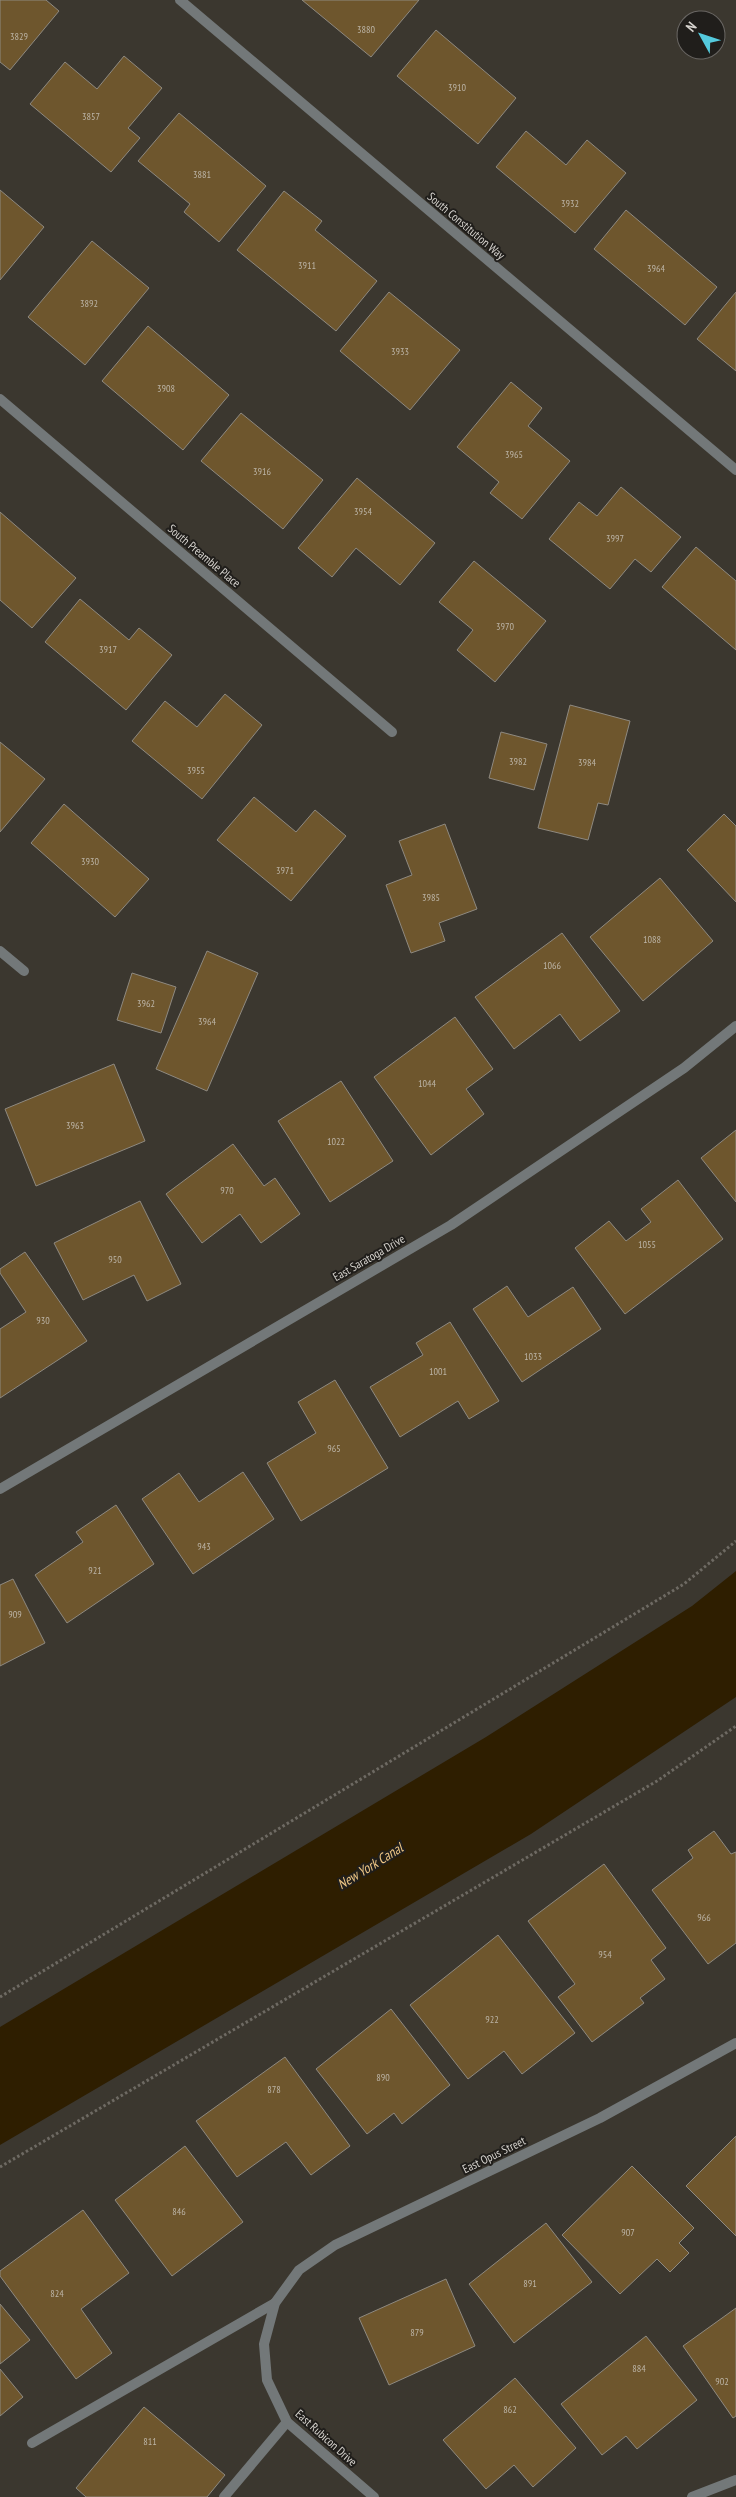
<svg xmlns="http://www.w3.org/2000/svg" width="736" height="2497" font-family="'PT Sans Narrow',sans-serif">
<rect width="100%" height="100%" fill="#3b372f"/>
<path fill="#2e1e00" d="M736 1571V1697L531 1834 0 2145V2027L486 1737 692 1606Z"/>
<g fill="#6e562d" stroke="#8e8980">
<path d="M0 0H46L59 11 10 70 0 62Z"/>
<path d="M302 0H419L371 57Z"/>
<path d="M436 30 516 98 478 144 397 76Z"/>
<path d="M124 56 162 88 128 128 140 138 111 172 30 104 65 62 97 89Z"/>
<path d="M179 113 266 186 219 242 184 212 190 204 138 161Z"/>
<path d="M526 131 566 165 587 140 626 173 575 233 496 167Z"/>
<path d="M0 190 44 227 0 280Z"/>
<path d="M284 191 322 221 315 230 377 281 336 331 237 250Z"/>
<path d="M626 210 717 287 685 325 594 249Z"/>
<path d="M92 241 149 288 85 365 28 317Z"/>
<path d="M389 292 460 350 410 410 340 351Z"/>
<path d="M736 292V371L697 339Z"/>
<path d="M148 326 229 395 183 450 102 381Z"/>
<path d="M511 382 542 408 528 426 570 461 522 519 490 493 499 482 457 447Z"/>
<path d="M241 413 323 480 283 529 201 461Z"/>
<path d="M357 478 435 543 400 585 356 548 332 577 298 548Z"/>
<path d="M621 487 681 537 651 572 635 559 610 589 549 539 579 502 597 516Z"/>
<path d="M0 512 76 578 32 628 0 600Z"/>
<path d="M696 547 736 581V650L662 587Z"/>
<path d="M474 561 546 621 495 682 457 650 473 630 439 602Z"/>
<path d="M80 599 129 640 139 628 172 655 126 710 45 642Z"/>
<path d="M225 694 262 725 202 799 132 741 165 701 197 727Z"/>
<path d="M570 705 630 721 608 805 598 803 588 840 538 828Z"/>
<path d="M501 732 547 744 534 790 489 778Z"/>
<path d="M0 742 45 779 0 832Z"/>
<path d="M254 797 296 832 315 810 346 836 291 901 217 840Z"/>
<path d="M64 804 149 879 115 917 31 843Z"/>
<path d="M724 814 736 826V902L687 850Z"/>
<path d="M445 824 477 909 439 923 445 941 411 953 386 885 412 875 399 841Z"/>
<path d="M660 878 713 941 643 1001 590 937Z"/>
<path d="M562 933 620 1011 580 1041 560 1014 514 1049 475 997Z"/>
<path d="M207 951 258 973 207 1091 156 1069Z"/>
<path d="M132 973 176 987 161 1033 117 1020Z"/>
<path d="M455 1017 493 1069 466 1089 484 1114 431 1155 374 1077Z"/>
<path d="M114 1064 145 1141 36 1186 5 1109Z"/>
<path d="M341 1081 393 1161 330 1202 278 1121Z"/>
<path d="M736 1130V1202L701 1158Z"/>
<path d="M233 1144 264 1186 275 1178 300 1214 261 1243 240 1214 202 1243 166 1194Z"/>
<path d="M678 1180 723 1239 625 1314 575 1248 609 1221 626 1241 651 1222 641 1209Z"/>
<path d="M140 1201 181 1284 147 1301 134 1275 83 1300 54 1243Z"/>
<path d="M25 1252 87 1341 0 1398V1329L26 1312 0 1273V1269Z"/>
<path d="M507 1286 528 1317 573 1287 601 1329 522 1382 473 1309Z"/>
<path d="M450 1322 499 1401 469 1419 458 1401 400 1437 370 1387 423 1355 416 1343Z"/>
<path d="M335 1380 388 1468 301 1521 267 1463 316 1433 298 1402Z"/>
<path d="M243 1472 274 1519 193 1574 142 1499 179 1473 199 1502Z"/>
<path d="M116 1505 154 1564 67 1623 35 1575 83 1542 76 1532Z"/>
<path d="M13 1579 45 1643 0 1666V1585Z"/>
<path d="M714 1831 731 1854 736 1852V1943L708 1964 652 1890 693 1858 688 1850Z"/>
<path d="M604 1864 666 1948 651 1960 665 1979 640 1998 644 2003 592 2042 558 1997 575 1984 528 1921Z"/>
<path d="M498 1935 575 2033 522 2074 504 2051 468 2079 410 2005Z"/>
<path d="M391 2009 450 2085 402 2124 394 2113 367 2134 316 2069Z"/>
<path d="M285 2057 350 2146 311 2175 286 2142 237 2177 196 2121Z"/>
<path d="M736 2136V2236L686 2186Z"/>
<path d="M185 2146 243 2222 172 2276 115 2200Z"/>
<path d="M632 2166 694 2228 679 2243 689 2253 670 2272 657 2259 620 2294 562 2235Z"/>
<path d="M83 2210 129 2273 81 2309 112 2353 76 2379 0 2276V2271Z"/>
<path d="M546 2223 592 2282 514 2343 469 2284Z"/>
<path d="M446 2279 475 2346 389 2385 359 2318Z"/>
<path d="M0 2304 30 2340 0 2364Z"/>
<path d="M736 2308V2416L733 2418 683 2346Z"/>
<path d="M646 2336 697 2400 637 2449 626 2436 602 2455 561 2404Z"/>
<path d="M0 2369 23 2397 0 2416Z"/>
<path d="M515 2378 576 2448 533 2487 514 2465 486 2489 443 2440Z"/>
<path d="M144 2407 225 2475 207 2497H86L76 2488Z"/>
</g>
<g fill="none" stroke-linecap="round" stroke-linejoin="round">
<g stroke="#6e6a63" stroke-width="3" stroke-dasharray="2.5 2.5" stroke-linecap="butt">
<path d="M0 1997 684 1584 736 1541"/>
<path d="M0 2167 657 1781 736 1726"/>
</g>
<g stroke="#737879" stroke-width="10">
<path d="M32 2443 275 2303"/>
<path d="M224 2497 287 2422"/>
</g>
<g stroke="#737879" stroke-width="10">
<path d="M180 0 736 470"/>
<path d="M0 399 392 732"/>
<path d="M0 951 24 971"/>
<path d="M0 1489 451 1225 684 1068 736 1026"/>
<path d="M374 2497 287 2422 267 2380 264 2344 275 2303 299 2270 335 2245 600 2118 736 2043"/>
<path d="M692 2497 736 2480"/>
</g>
</g>
<g text-anchor="middle" stroke-width="4" stroke-linejoin="round" paint-order="stroke">
<g font-size="10" fill="#bcb4a6">
<text x="366" y="33">3880</text>
<text x="19" y="40">3829</text>
<text x="457" y="91">3910</text>
<text x="91" y="120">3857</text>
<text x="202" y="178">3881</text>
<text x="570" y="207">3932</text>
<text x="307" y="269">3911</text>
<text x="656" y="272">3964</text>
<text x="89" y="307">3892</text>
<text x="400" y="355">3933</text>
<text x="166" y="392">3908</text>
<text x="514" y="458">3965</text>
<text x="262" y="475">3916</text>
<text x="363" y="515">3954</text>
<text x="615" y="542">3997</text>
<text x="505" y="630">3970</text>
<text x="108" y="653">3917</text>
<text x="518" y="765">3982</text>
<text x="587" y="766">3984</text>
<text x="196" y="774">3955</text>
<text x="90" y="865">3930</text>
<text x="285" y="874">3971</text>
<text x="431" y="901">3985</text>
<text x="652" y="943">1088</text>
<text x="552" y="969">1066</text>
<text x="146" y="1007">3962</text>
<text x="207" y="1025">3964</text>
<text x="427" y="1087">1044</text>
<text x="75" y="1129">3963</text>
<text x="336" y="1145">1022</text>
<text x="227" y="1194">970</text>
<text x="647" y="1248">1055</text>
<text x="115" y="1263">950</text>
<text x="43" y="1324">930</text>
<text x="533" y="1360">1033</text>
<text x="438" y="1375">1001</text>
<text x="334" y="1452">965</text>
<text x="204" y="1550">943</text>
<text x="95" y="1574">921</text>
<text x="15" y="1618">909</text>
<text x="704" y="1921">966</text>
<text x="605" y="1958">954</text>
<text x="492" y="2023">922</text>
<text x="383" y="2081">890</text>
<text x="274" y="2093">878</text>
<text x="179" y="2215">846</text>
<text x="628" y="2236">907</text>
<text x="530" y="2287">891</text>
<text x="57" y="2297">824</text>
<text x="417" y="2336">879</text>
<text x="639" y="2372">884</text>
<text x="722" y="2385">902</text>
<text x="510" y="2413">862</text>
<text x="150" y="2445">811</text>
</g>
<g font-size="12" fill="#d6d3ce" stroke="#201e1b">
<text transform="translate(466 226) rotate(40)" y="4">South Constitution Way</text>
<text transform="translate(204 556) rotate(40)" y="4">South Preamble Place</text>
<text transform="translate(369 1258) rotate(-30)" y="4">East Saratoga Drive</text>
<text transform="translate(494 2155) rotate(-26)" y="4">East Opus Street</text>
<text transform="translate(326 2438) rotate(42)" y="4">East Rubicon Drive</text>
</g>
<g font-size="14" font-style="italic" fill="#efc785" stroke="#201e1b">
<text transform="translate(370 1866) rotate(-32)" y="5">New York Canal</text>
</g>
</g>
<g transform="translate(701 35) rotate(310)"><circle r="24" fill="#201e1b" stroke="#696663"/>
<path d="M0-4L9 19L0 12L-9 19Z" fill="#54cadd"/>
<text y="-8" font-size="14" font-weight="bold" text-anchor="middle" fill="#d6d3ce">N</text>
</g>
</svg>
